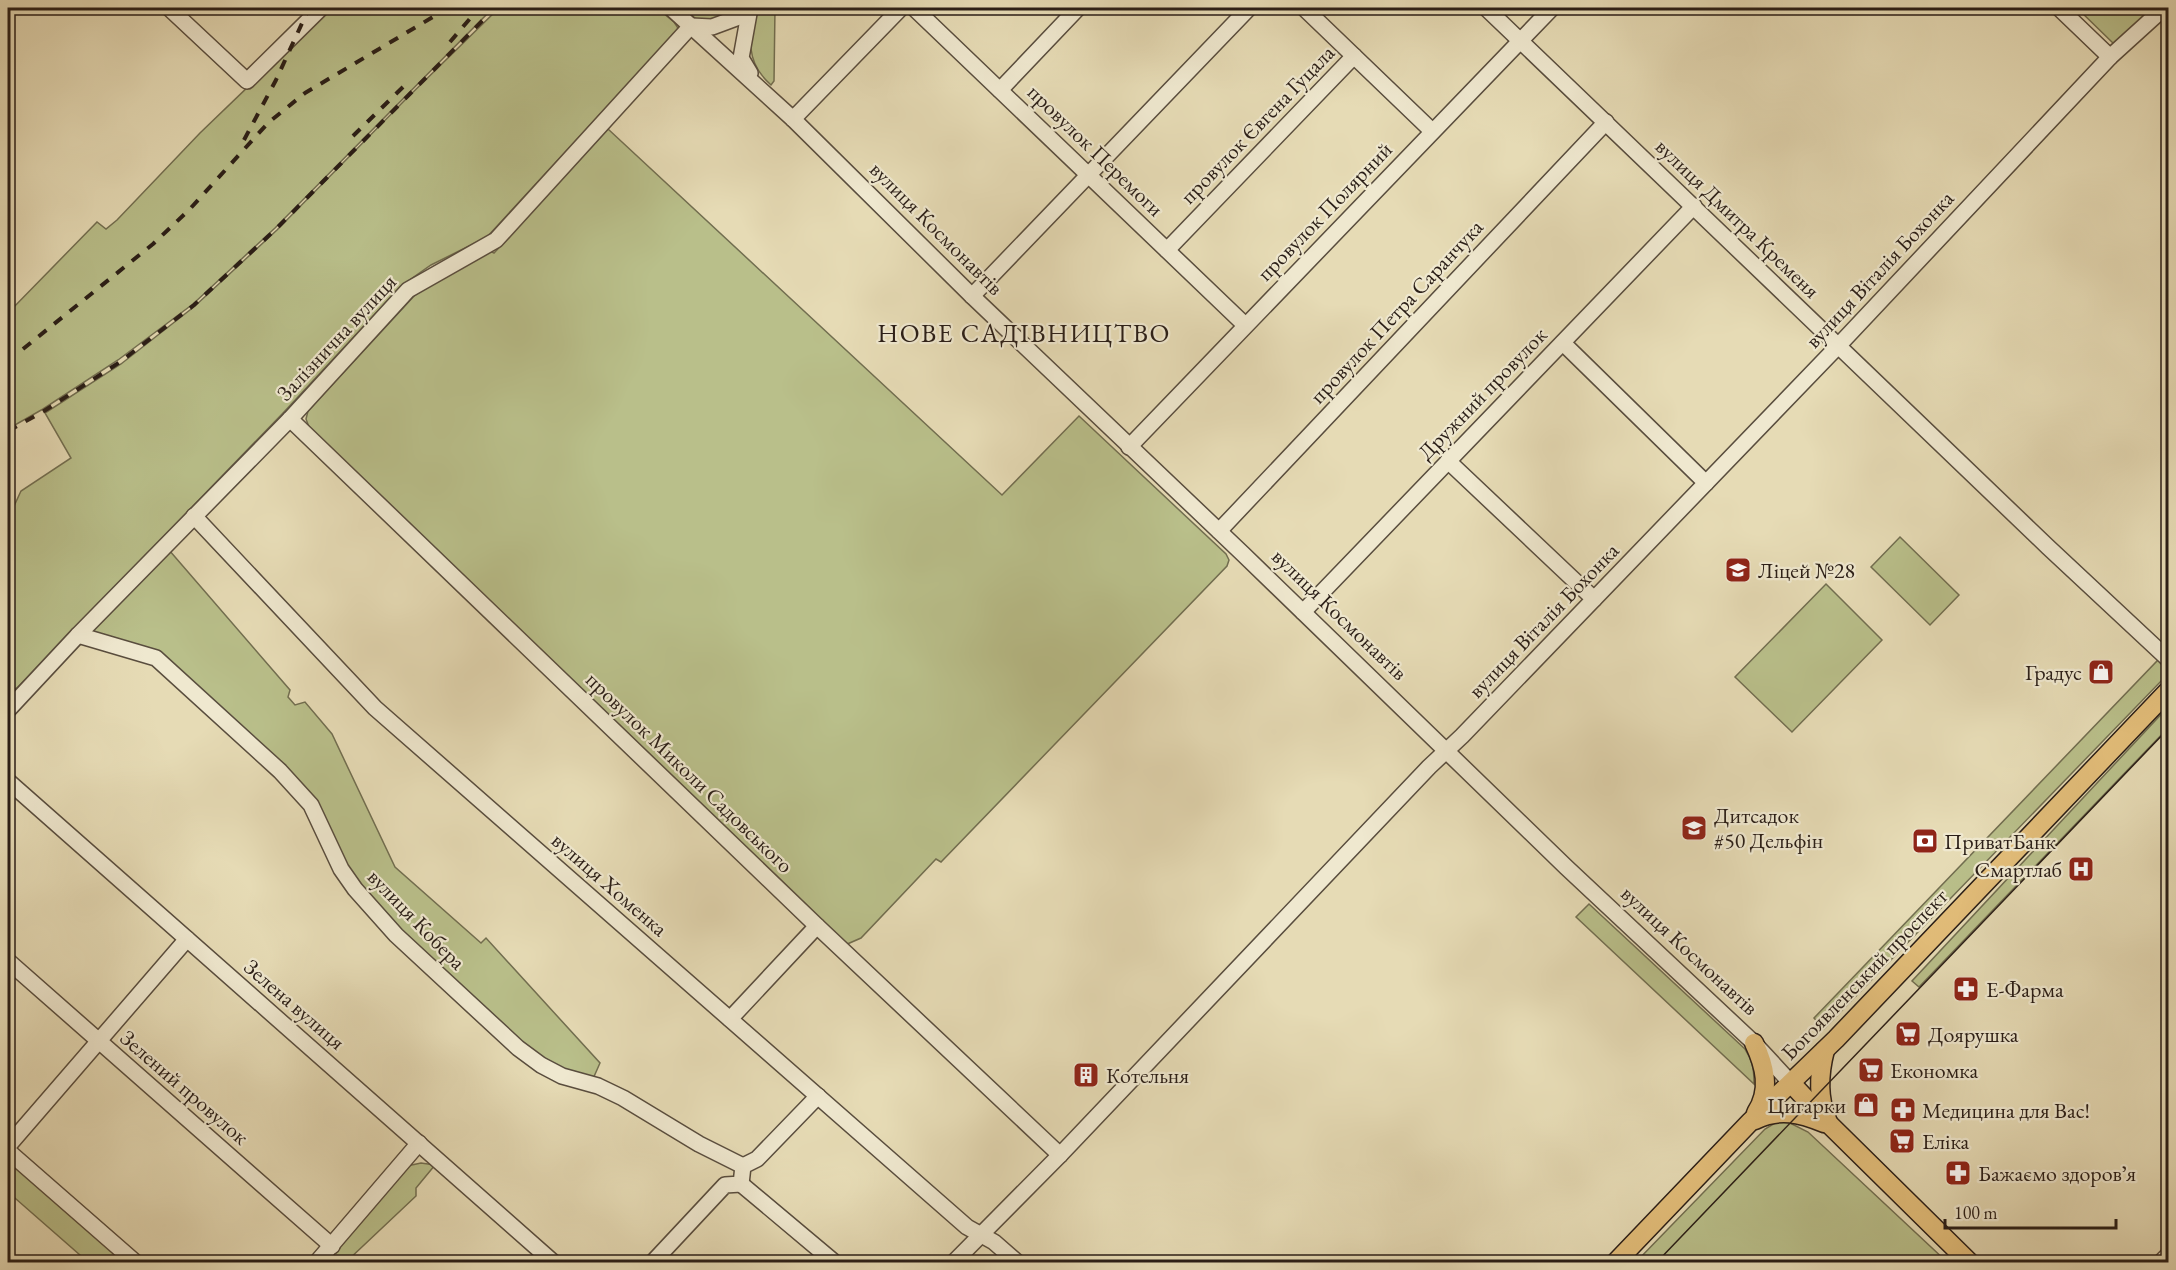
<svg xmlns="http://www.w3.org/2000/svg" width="2176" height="1270" font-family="'EB Garamond',serif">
  <rect width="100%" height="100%" fill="#e6dbb5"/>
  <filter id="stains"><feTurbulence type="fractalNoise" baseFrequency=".00333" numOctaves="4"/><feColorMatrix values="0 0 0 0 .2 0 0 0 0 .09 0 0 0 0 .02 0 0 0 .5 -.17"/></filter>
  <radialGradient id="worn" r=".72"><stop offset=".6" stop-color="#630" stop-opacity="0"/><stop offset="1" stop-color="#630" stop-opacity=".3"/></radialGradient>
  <g fill="#b9bf8a" stroke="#726e50" stroke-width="1.5">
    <polygon points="330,8 493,8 275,228 193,304 118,360 43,409 8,429 8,313 97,222 106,229 117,220 200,133"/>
    <polygon points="499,8 657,8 674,22 678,28 676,32 487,237 431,265 401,286 284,412 17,688 8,692 8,519 21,491 71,458 45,413 121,364 195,306 277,230 404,101"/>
    <polygon points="684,8 733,8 731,14 724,20 697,20"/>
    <path d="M758 8H775L774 81 771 85C745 62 748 37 758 8Z"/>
    <polygon points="2077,8 2151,8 2115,45"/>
    <polygon points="608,129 1002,495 1079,416 1226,554 1229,560 1227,566 941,862 936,859 861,938 845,945 309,427 306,419 308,411 415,295 488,250 494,253"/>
    <polygon points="1900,537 1959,595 1930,625 1871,567"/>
    <polygon points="169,550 290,690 288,697 295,705 305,702 332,734 395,867 481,943 486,938 600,1063 592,1081 562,1072 520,1045 358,888 314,803 157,655 95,634 94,628"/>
    <polygon points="1826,584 1882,640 1792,732 1735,677"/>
    <polygon points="2158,660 2167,671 2166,676 1824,1029 1814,1018"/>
    <polygon points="2168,707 2168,728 1919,987 1912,981"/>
    <path d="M1589 904 1745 1049C1753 1061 1754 1070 1754 1084L1576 917Z"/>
    <polygon points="1786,1121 1808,1132 1947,1262 1636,1262 1765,1129 1775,1123"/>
    <polygon points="8,1156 129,1262 88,1262 8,1192"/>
    <polygon points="421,1163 435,1165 416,1188 416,1196 346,1262 323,1262 407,1166"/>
  </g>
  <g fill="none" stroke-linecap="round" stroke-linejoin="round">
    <g stroke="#594d3e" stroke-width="18">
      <g id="minor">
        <polyline points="169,8 247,81 321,8"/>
        <polyline points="671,8 793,119 972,296 1243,554 1566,867 1754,1043 1791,1083"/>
        <polyline points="750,8 741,58 750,73"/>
        <polyline points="914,8 1245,325"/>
        <polyline points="1304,8 1432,131"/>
        <polyline points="1486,8 2048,547 2168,659"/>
        <polyline points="2059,8 2110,57"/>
        <polyline points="1000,90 1078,8"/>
        <polyline points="793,119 901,8"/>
        <polyline points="1167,250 1354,56"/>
        <polyline points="972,296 1249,8"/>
        <polyline points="1563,343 1706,483"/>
        <polyline points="290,419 817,926 1060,1155"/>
        <polyline points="1129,447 1552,8"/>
        <polyline points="1448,461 1594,599"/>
        <polyline points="194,516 375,708 967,1227 994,1242 1017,1262"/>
        <polyline points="1219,531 1606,122"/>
        <polyline points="1303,612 1694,206"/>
        <polyline points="78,635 156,658 280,771 311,805 341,869 355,889 396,935 518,1048 541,1065 562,1076 598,1086 623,1098 699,1144 743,1166"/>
        <polyline points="8,710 78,635 290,419 408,290 496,240 691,26 712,27 747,14"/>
        <polyline points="8,781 553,1262"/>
        <polyline points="8,961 332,1246"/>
        <polyline points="730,1019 817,926"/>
        <polyline points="8,1146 187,939"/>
        <polyline points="8,1151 135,1262"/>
        <polyline points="741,1184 834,1262"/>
        <polyline points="317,1262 419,1143"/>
        <polyline points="653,1262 725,1185 741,1184 743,1166 757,1159 818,1096"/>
        <polyline points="954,1262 1060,1155 1429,767 1462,736 1839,345 2110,57 2164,8"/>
        <polyline points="2161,1262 2168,1255"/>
      </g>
    </g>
    <g stroke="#2a1e17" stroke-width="21">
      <g id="major">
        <path d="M1754 1043C1765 1066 1771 1090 1756 1113"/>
        <path d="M1825 1050C1819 1073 1817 1096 1827 1119"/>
        <polyline points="1791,1083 1831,1126 1969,1262"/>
        <path d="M1755 1120C1779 1108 1800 1113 1824 1123"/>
        <polyline points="1616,1262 1750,1122 1836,1039 2168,691"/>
      </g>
    </g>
    <use href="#minor" stroke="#efe8cf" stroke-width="15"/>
    <use href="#major" stroke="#e3be7a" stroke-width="18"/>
    <polyline stroke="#2a1e17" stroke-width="1.5" points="1657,1262 2168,729"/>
    <g stroke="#2a1e17" stroke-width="4" stroke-dasharray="10 10" stroke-linecap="butt">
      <polyline points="450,42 479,8"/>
      <polyline points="353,136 403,87"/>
      <polyline points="244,140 276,80 309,8"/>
      <polyline points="23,349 153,244 189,210 268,123 305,93 448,8"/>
      <polyline points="8,431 44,411 120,362 194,305 276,229 495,8"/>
    </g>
  </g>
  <defs>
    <g id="school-square" transform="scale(1.35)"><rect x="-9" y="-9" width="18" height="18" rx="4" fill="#8f2418" stroke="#efe8cf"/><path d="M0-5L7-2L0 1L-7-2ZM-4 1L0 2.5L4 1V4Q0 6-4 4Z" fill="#fff"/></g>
    <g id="shop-square" transform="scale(1.35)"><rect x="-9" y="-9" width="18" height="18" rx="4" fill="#8f2418" stroke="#efe8cf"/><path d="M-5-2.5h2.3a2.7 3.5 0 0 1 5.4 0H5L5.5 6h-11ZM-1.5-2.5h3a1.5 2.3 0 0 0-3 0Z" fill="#fff"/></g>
    <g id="bank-square" transform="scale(1.35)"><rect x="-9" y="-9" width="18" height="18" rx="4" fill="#8f2418" stroke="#efe8cf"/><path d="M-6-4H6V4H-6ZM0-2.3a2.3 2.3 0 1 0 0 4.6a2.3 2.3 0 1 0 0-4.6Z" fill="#fff"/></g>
    <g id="hospital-square" transform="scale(1.35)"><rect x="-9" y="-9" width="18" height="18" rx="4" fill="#8f2418" stroke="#efe8cf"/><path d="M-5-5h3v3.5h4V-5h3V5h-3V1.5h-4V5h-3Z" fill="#fff"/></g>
    <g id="pharmacy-square" transform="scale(1.35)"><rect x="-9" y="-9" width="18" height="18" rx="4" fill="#8f2418" stroke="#efe8cf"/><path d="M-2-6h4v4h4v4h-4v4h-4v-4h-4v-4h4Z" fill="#fff"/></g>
    <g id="supermarket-square" transform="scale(1.35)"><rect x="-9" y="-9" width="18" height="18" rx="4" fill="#8f2418" stroke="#efe8cf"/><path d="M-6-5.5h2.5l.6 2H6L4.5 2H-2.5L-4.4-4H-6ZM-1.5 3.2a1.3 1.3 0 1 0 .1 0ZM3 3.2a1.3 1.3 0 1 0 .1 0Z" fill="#fff"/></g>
    <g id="building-square" transform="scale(1.35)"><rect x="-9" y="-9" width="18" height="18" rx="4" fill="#8f2418" stroke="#efe8cf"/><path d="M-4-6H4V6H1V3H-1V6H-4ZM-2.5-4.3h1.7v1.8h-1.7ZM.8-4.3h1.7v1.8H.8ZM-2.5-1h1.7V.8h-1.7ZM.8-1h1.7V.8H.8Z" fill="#fff"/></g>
  </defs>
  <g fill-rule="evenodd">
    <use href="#school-square" x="1738" y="570"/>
    <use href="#shop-square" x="2101" y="672"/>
    <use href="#school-square" x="1694" y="828"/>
    <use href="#bank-square" x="1925" y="841"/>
    <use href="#hospital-square" x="2081" y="869"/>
    <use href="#pharmacy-square" x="1966" y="989"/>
    <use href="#supermarket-square" x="1908" y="1034"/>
    <use href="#supermarket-square" x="1871" y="1070"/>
    <use href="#building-square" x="1086" y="1075"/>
    <use href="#shop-square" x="1866" y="1105"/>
    <use href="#pharmacy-square" x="1903" y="1110"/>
    <use href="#supermarket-square" x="1902" y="1141"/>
    <use href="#pharmacy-square" x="1958" y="1173"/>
  </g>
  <g text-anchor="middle" stroke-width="4.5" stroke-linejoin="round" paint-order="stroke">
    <g font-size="22" fill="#2a1e17" stroke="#efe8cf">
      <text transform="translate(1257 124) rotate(-46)" y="8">провулок Євгена Гуцала</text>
      <text transform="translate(1096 150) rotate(44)" y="8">провулок Перемоги</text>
      <text transform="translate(1324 211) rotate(-46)" y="8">провулок Полярний</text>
      <text transform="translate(1738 218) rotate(44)" y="8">вулиця Дмитра Кременя</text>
      <text transform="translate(937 228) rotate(45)" y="8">вулиця Космонавтів</text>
      <text transform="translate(1879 269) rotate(-47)" y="8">вулиця Віталія Бохонка</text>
      <text transform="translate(1396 311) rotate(-47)" y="8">провулок Петра Саранчука</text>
      <text transform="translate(336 337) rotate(-47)" y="8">Залізнична вулиця</text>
      <text transform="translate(1482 393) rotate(-46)" y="8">Дружний провулок</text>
      <text transform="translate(1340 614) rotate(44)" y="8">вулиця Космонавтів</text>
      <text transform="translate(1543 620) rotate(-46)" y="8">вулиця Віталія Бохонка</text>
      <text transform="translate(690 772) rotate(44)" y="8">провулок Миколи Садовського</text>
      <text transform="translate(610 884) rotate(41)" y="8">вулиця Хоменка</text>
      <text transform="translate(417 919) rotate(46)" y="8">вулиця Кобера</text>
      <text transform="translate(1690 950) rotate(43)" y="8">вулиця Космонавтів</text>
      <text transform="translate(1864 974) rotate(-46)" y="8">Богоявленський проспект</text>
      <text transform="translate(295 1004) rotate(41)" y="8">Зелена вулиця</text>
      <text transform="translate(185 1087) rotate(41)" y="8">Зелений провулок</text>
    </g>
    <g font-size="22" fill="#2a1e17" stroke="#efe8cf" text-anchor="start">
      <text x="1758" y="578">Ліцей №28</text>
      <text x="2082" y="680" text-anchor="end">Градус</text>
      <text x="1714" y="823">Дитсадок<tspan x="1714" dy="25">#50 Дельфін</tspan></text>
      <text x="1944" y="849">ПриватБанк</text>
      <text x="2062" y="877" text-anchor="end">Смартлаб</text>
      <text x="1986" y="997">Е-Фарма</text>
      <text x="1928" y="1042">Доярушка</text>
      <text x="1890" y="1078">Економка</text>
      <text x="1106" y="1083">Котельня</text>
      <text x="1846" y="1113" text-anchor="end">Цигарки</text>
      <text x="1922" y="1118">Медицина для Вас!</text>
      <text x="1922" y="1149">Еліка</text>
      <text x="1978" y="1181">Бажаємо здоровʼя</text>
    </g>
    <g font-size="26" letter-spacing="1.5" fill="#2a1e17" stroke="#efe8cf">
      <text x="1024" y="342">НОВЕ САДІВНИЦТВО</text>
    </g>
  </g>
  <rect width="2176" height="1270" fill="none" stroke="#e6dbb5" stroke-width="30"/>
  <rect x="9" y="9" width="2158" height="1252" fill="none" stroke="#2a1e17" stroke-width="3"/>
  <rect x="15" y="15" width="2146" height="1240" fill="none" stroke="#2a1e17" stroke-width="1.5"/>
  <path d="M1945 1219v9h171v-9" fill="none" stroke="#2a1e17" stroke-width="3"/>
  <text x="1954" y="1219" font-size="18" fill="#2a1e17" stroke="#efe8cf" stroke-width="4.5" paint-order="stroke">100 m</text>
  <rect width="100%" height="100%" filter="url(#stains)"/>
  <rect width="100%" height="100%" fill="url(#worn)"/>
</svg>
